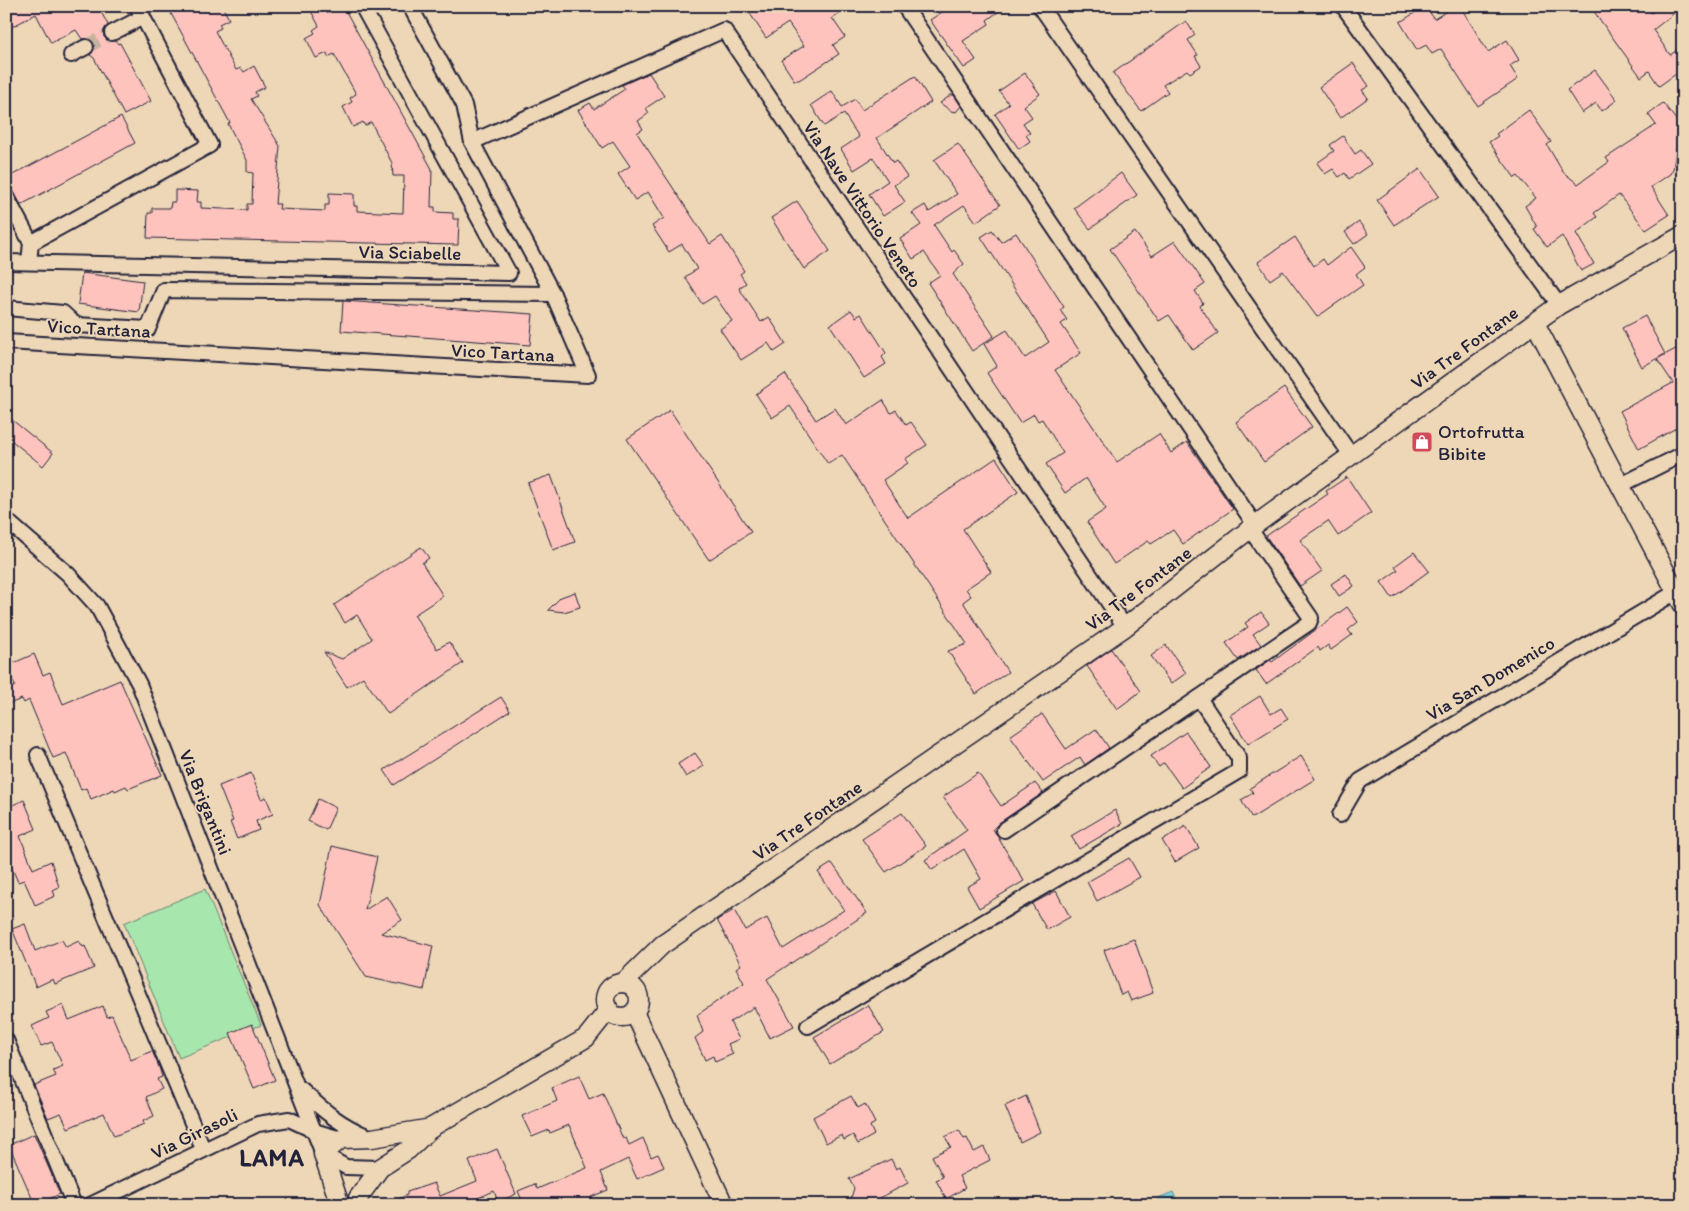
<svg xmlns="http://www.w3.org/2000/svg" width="1689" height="1211" font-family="Itim,sans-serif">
  <rect width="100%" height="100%" fill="#eed7b7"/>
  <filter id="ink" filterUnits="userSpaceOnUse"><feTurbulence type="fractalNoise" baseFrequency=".02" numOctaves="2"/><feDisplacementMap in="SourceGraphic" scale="10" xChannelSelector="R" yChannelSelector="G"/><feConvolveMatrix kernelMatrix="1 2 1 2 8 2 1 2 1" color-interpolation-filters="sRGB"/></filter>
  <g filter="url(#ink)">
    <polygon fill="#a7e6ad" stroke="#648474" points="205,889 261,1025 179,1058 124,923"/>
    <polygon fill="#7ed0d7" stroke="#598a99" points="1173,1192 1179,1205 1161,1205 1158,1198"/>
    <g fill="#ffc3bd" stroke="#22223b">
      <polygon points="6,6 98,6 108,25 103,32 104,37 108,41 116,41 118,44 120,43 151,101 124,115 94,58 90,55 95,48 91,40 82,39 76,30 51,43 36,14 6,30"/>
      <polygon points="167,6 222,6 229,19 219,24 221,28 215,31 223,46 236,70 241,68 244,72 254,66 265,87 255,92 257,96 251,99 280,146 275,204 280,204 279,209 325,211 325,205 329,205 329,193 354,194 354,206 357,206 357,211 403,213 404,176 393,176 392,163 371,122 365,126 363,122 353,127 343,107 352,102 350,98 356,94 334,54 328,57 327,53 316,58 306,38 315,33 313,30 319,26 311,11 319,6 343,6 432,169 431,207 435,207 435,212 453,213 453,219 459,219 458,245 147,238 148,213 152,213 152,208 170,208 171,202 175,202 175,190 198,191 197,202 201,202 201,208 247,210 247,204 252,204 253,173 247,172 247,160 228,124 230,123"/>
      <polygon points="745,6 850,6 832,18 845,37 833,45 839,54 799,80 794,80 781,60 804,46 788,23 766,38"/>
      <polygon points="951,6 1006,6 987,20 989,24 963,41 976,60 964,68 930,20"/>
      <polygon points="1426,6 1434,19 1455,6 1460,6 1488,52 1507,40 1519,60 1510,66 1518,79 1478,106 1441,49 1432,54 1426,45 1417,50 1400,22"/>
      <polygon points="1590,6 1647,6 1651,13 1660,6 1683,6 1653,30 1670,55 1683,46 1683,69 1659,86 1649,71 1641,77"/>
      <polygon points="1186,21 1195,35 1188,40 1198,55 1195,56 1201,66 1190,73 1187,70 1163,85 1168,92 1141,111 1113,73"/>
      <polygon points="1353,63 1369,86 1362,90 1368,98 1340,118 1319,87"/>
      <polygon points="1595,70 1617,100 1602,111 1596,103 1582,113 1567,90"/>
      <polygon points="649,73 664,96 646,108 649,113 638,121 643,129 637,133 710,244 722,236 744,271 740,274 746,283 739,288 761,322 769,317 786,344 774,352 768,343 741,360 720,329 732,321 715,296 702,304 685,277 697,269 682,244 669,252 652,226 664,218 648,192 635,200 618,174 630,166 613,141 602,148 578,110 590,103 594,109 625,89 622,85"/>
      <polygon points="1025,73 1040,94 1024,106 1032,117 1023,123 1030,133 1026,135 1030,141 1019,149 995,114 1009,104 999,91"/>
      <polygon points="915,76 931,102 877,138 893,163 896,161 907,177 894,185 905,202 883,216 869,194 888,181 873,158 854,170 841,149 859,137 844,114 824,126 811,105 832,91 842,107 855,99 862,110"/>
      <polygon points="951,95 954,95 961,106 956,112 951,111 940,103"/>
      <polygon points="1663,103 1680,125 1673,169 1670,174 1651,187 1669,215 1646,230 1619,195 1594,213 1597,217 1576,233 1594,264 1581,271 1562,236 1547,247 1534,229 1537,227 1525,206 1536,198 1518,176 1515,178 1489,142 1498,136 1496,134 1529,110 1551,142 1547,145 1563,172 1578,184 1609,162 1606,158 1656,125 1648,114"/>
      <polygon points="121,117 135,143 21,205 7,178"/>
      <polygon points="1343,136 1355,154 1361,150 1371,164 1349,179 1345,173 1339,177 1333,169 1325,174 1317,163 1334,151 1330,145"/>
      <polygon points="958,144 1000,205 976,222 964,205 934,225 952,252 954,250 964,264 953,274 994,336 972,351 928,283 940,275 924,252 913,259 900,239 921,225 912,213 925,205 929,212 957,194 934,160"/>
      <polygon points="1420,169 1439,196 1394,225 1377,200"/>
      <polygon points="1121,173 1137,195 1090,229 1074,208"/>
      <polygon points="797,201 830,251 804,269 771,218"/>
      <polygon points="1359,222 1368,234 1354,244 1345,232"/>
      <polygon points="992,230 1001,242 1016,233 1064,307 1060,310 1067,320 1061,324 1081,353 1055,370 1117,462 1159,434 1171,453 1187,442 1233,509 1183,544 1173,530 1151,544 1148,541 1114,564 1087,522 1106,509 1086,478 1065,493 1046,464 1063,453 1042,419 1038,421 1034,414 1020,423 987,373 997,366 984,344 1007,330 1025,358 1049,342 981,237"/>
      <polygon points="1135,232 1152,256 1175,241 1205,284 1195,291 1203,303 1200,306 1218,333 1193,350 1169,315 1159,321 1110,249"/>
      <polygon points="1295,237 1314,266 1323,259 1327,265 1351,247 1365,267 1356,274 1363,285 1317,317 1283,271 1270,280 1258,262"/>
      <polygon points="82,273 143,281 139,312 78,304"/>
      <polygon points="343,301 533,314 530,345 341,331"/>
      <polygon points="851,310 856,317 861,314 886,353 882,357 886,364 864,378 830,325"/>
      <polygon points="1645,316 1665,354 1642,367 1622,328"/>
      <polygon points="1683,345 1683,424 1639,449 1620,411 1673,383 1657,359"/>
      <polygon points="785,374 816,420 835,408 846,425 883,400 891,413 896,410 906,425 911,422 927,445 905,459 908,463 883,480 908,518 996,458 1018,492 963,529 991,572 966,589 971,596 963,602 1008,672 976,694 948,651 967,644 842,455 828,464 790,406 772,418 756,394"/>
      <polygon points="1284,388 1312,427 1264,462 1236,422"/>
      <polygon points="670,410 751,532 709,560 627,439"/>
      <polygon points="6,415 53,453 43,466 6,436"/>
      <polygon points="551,475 575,542 553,550 528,483"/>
      <polygon points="1347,477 1371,513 1338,536 1328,521 1300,540 1322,571 1300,586 1266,536 1328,494 1326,491"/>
      <polygon points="421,547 429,558 422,563 443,596 414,615 437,649 449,642 463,663 388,714 363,677 347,687 324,652 342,659 372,639 357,615 345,623 334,605"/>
      <polygon points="1414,552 1429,571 1392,598 1381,582 1398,570 1395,566"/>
      <polygon points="1346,574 1354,586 1339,596 1331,584"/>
      <polygon points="575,592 580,607 564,612 548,610 561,597"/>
      <polygon points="1347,607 1358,622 1348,630 1352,635 1331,650 1328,645 1320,651 1318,647 1266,684 1256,670 1270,660 1272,662"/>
      <polygon points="1261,612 1269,623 1253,634 1261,645 1238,660 1226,643 1248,627 1245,623"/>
      <polygon points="1166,645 1186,673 1171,684 1151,656"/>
      <polygon points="1111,649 1141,691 1117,709 1087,666"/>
      <polygon points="34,654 43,675 50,672 63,704 120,680 162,775 128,789 126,786 115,791 114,789 91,799 86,788 81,790 66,753 53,758 29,700 24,703 22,699 6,705 6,690 15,686 7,666"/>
      <polygon points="1260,696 1271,714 1281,708 1288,719 1248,744 1230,715"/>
      <polygon points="501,697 510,711 394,785 384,770"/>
      <polygon points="1042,714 1066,749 1096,729 1109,748 1085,765 1080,757 1043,782 1010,736"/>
      <polygon points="1186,732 1211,767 1182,788 1164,763 1159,767 1151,756"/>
      <polygon points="695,753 704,766 686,777 678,764"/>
      <polygon points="1301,756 1315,779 1252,818 1241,800 1253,793 1250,788"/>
      <polygon points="251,773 261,799 266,797 273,814 256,821 259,830 237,839 230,822 233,821 219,786"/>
      <polygon points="978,773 1001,806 1035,783 1043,793 999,823 993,829 1024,881 979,908 967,887 981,879 964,849 932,870 925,860 967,830 943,797"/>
      <polygon points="318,799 336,808 326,830 308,821"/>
      <polygon points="24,800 36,829 20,836 33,869 51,861 59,887 53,890 55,896 35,905 24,880 18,882 11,866 6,868 6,804 8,807"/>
      <polygon points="1115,810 1122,824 1079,849 1071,836"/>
      <polygon points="902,813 926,846 886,872 862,839"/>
      <polygon points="1186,826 1199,848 1175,862 1162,840"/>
      <polygon points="332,846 377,857 365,910 387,896 402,920 381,933 433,946 424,990 366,977 320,905"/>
      <polygon points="1129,858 1140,877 1097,901 1087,882"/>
      <polygon points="832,863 867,913 767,979 794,1026 770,1038 754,1007 730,1022 739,1039 728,1044 733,1054 715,1062 713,1056 705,1060 695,1038 703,1032 697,1015 744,983 736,968 741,965 717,920 734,910 745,930 767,918 783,949 844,910 818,872"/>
      <polygon points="1056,891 1070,917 1047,930 1032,904"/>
      <polygon points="25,924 35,951 62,940 66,947 79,941 83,947 85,946 94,968 55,984 53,979 36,987 12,929"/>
      <polygon points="1134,939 1153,993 1131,1001 1127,992 1121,995 1104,950"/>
      <polygon points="63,1005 69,1020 103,1006 107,1017 112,1015 131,1060 152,1051 159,1067 162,1077 157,1079 162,1089 146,1097 154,1116 143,1121 144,1124 114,1136 104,1113 68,1128 61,1113 48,1118 34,1085 56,1076 53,1070 63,1066 52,1042 41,1046 32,1026 49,1018 46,1012"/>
      <polygon points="868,1005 884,1032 830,1064 814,1037"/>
      <polygon points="252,1024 275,1080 254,1089 230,1033"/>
      <polygon points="579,1076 589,1099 603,1093 623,1139 626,1138 629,1145 643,1138 651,1157 658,1154 664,1167 637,1179 628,1159 601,1172 608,1190 591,1197 592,1200 580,1205 524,1205 518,1191 535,1184 537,1189 587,1168 569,1125 550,1133 549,1130 532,1137 522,1116 557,1101 552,1088"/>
      <polygon points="851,1096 858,1108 865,1104 875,1123 870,1126 874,1135 858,1144 853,1135 844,1140 842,1135 826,1143 813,1117"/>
      <polygon points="1026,1096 1040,1132 1020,1142 1005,1106"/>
      <polygon points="959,1130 964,1139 967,1138 974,1152 984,1147 990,1160 959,1176 965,1188 946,1199 936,1180 943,1177 932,1156 951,1147 945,1137"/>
      <polygon points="34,1134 60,1194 35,1205 9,1145"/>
      <polygon points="497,1149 516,1194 498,1202 494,1191 462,1205 385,1205 407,1195 407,1192 434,1183 440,1196 477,1181 469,1161"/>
      <polygon points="891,1159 896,1169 900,1167 908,1183 880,1198 883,1205 849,1205 854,1188 849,1179"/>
    </g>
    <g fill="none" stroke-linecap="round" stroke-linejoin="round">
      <polyline stroke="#c5b39e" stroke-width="14" stroke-dasharray="14 7" stroke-linecap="butt" points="86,47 112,33"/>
      <g stroke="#22223b" stroke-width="18">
        <g id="minor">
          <polyline points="904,6 1255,525"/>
          <polyline points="1040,6 1351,455"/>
          <polyline points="1343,6 1559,305"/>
          <polyline points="112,33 143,17"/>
          <polyline points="71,55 86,47"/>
          <polyline points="472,142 724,30 1125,627"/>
          <polyline points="6,196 31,243"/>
          <polyline points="6,262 509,273 362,6"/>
          <polyline points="29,262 31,243 210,145 137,6"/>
          <polyline points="6,308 63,313 76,325 148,329 164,290 553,294"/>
          <polyline points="6,342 588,375 553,294 472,142 464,105 410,6"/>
          <polyline points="1619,486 1683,454"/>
          <polyline points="6,520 68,574 97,606 139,684 323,1154 346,1167 380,1168"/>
          <polyline points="38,755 203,1149"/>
          <polyline points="1340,815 1360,781 1676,592"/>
          <polyline points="1004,830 1309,623 1311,618 1250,529"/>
          <polyline points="808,1026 1239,771 1239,758 1199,698"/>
          <polyline points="6,1040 74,1205"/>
          <path d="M301 1090C324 1111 340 1125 369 1137"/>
          <polyline points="90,1205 258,1124 289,1119 317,1132 341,1139"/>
        </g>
      </g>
      <g stroke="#22223b" stroke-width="21">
        <g id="tertiary">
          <polyline points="1535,323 1683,605"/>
          <polyline points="623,983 662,945 1125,627 1255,525 1559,305 1683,235"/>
          <circle cx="622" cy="1000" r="17"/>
          <polyline points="634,1012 724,1205"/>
          <polyline points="340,1205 323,1154 341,1139 372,1138 432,1128"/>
          <polyline points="358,1205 358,1198 380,1168 408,1150 432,1127 586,1038 609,1009"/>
        </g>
      </g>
      <use href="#minor" stroke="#eed7b7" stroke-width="14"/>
      <use href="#tertiary" stroke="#eed7b7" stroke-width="18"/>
    </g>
  </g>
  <defs>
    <g id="shop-square" transform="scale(1.125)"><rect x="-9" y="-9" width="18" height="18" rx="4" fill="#d1495b" stroke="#eed7b7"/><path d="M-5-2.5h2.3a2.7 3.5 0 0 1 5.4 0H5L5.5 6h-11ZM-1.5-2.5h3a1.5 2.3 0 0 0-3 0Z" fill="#fff"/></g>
  </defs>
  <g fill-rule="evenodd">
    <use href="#shop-square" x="1422" y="442"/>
  </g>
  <g text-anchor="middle" stroke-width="4" stroke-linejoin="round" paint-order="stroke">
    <g font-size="19" fill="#22223b" stroke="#eed7b7">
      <text transform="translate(863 204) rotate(56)" y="7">Via Nave Vittorio Veneto</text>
      <text transform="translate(410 252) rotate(1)" y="7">Via Sciabelle</text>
      <text transform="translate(99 328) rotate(3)" y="7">Vico Tartana</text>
      <text transform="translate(1464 347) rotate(-36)" y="7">Via Tre Fontane</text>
      <text transform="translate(503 352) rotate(3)" y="7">Vico Tartana</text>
      <text transform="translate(1138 588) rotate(-37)" y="7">Via Tre Fontane</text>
      <text transform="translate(1490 678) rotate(-31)" y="7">Via San Domenico</text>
      <text transform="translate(206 802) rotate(68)" y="7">Via Brigantini</text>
      <text transform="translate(807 820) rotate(-34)" y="7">Via Tre Fontane</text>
      <text transform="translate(194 1133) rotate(-26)" y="7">Via Girasoli</text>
    </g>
    <g font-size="19" fill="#22223b" stroke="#eed7b7" text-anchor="start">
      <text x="1438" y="438">Ortofrutta<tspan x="1438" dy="22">Bibite</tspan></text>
    </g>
    <g font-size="24" font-weight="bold" letter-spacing="1" fill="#22223b" stroke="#eed7b7">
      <text x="272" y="1166">LAMA</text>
    </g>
  </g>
  <rect width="1689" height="1211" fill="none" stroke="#eed7b7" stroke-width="25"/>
  <rect x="12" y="12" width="1664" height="1186" fill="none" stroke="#22223b" stroke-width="2" filter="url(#ink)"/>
</svg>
